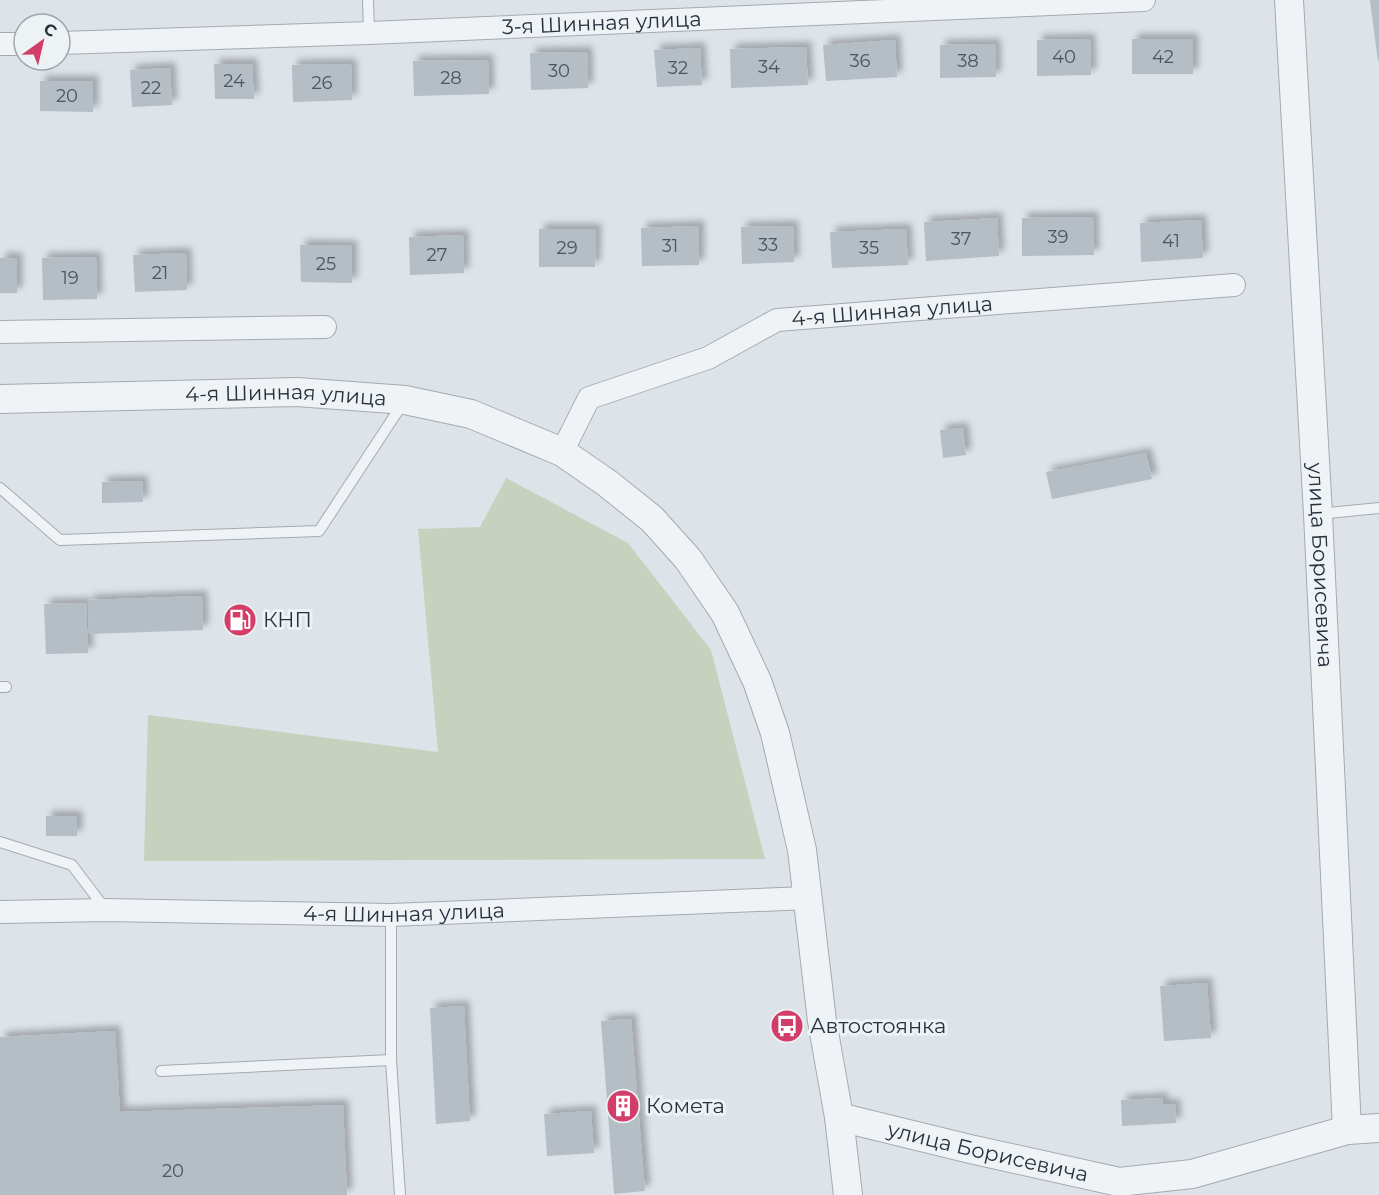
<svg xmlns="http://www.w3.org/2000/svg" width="1379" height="1195" font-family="Montserrat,sans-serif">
  <defs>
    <filter id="shadow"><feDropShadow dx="5.5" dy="-5.5" stdDeviation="3" flood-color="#0004"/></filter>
  </defs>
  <rect width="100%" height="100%" fill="#dde3e8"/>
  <polygon fill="#c6d2be" points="506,478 628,543 711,650 765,859 144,861 148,715 438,752 418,529 480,527"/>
  <g fill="#b5bdc5" filter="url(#shadow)">
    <polygon points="1370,0 1379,0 1379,61 1378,61"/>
    <polygon points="1090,39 1091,75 1037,76 1037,40"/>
    <rect x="1132" y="39" width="61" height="35"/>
    <polygon points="895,40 897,77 826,81 823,45"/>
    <polygon points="995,44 996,77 940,78 940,45"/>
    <polygon points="806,47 808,85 731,88 730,49"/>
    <polygon points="700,48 702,85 657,87 654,50"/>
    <polygon points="587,52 588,88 531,90 530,53"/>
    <polygon points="488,60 489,94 414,96 413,61"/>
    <polygon points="214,64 252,64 254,99 215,99"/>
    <polygon points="351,64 352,100 293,102 292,65"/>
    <polygon points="170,68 172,105 132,107 130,70"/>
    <polygon points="40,81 93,81 93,112 40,111"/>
    <polygon points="1093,217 1094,255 1022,256 1022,218"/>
    <polygon points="997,218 999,256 926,261 924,222"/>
    <polygon points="1201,220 1203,258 1141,262 1140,223"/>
    <polygon points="699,226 699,265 642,266 641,228"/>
    <polygon points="793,226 794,262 742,264 741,227"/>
    <polygon points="539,229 596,229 595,267 539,267"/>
    <polygon points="906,229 908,265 832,268 830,232"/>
    <polygon points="463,235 464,273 410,275 409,237"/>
    <polygon points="300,245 352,246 352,283 301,282"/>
    <polygon points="186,253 187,290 135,292 133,255"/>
    <polygon points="96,257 97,299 43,300 42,258"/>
    <rect x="0" y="258" width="17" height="35"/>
    <polygon points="963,428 966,455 943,458 940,430"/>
    <polygon points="1146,453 1152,479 1052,499 1046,472"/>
    <polygon points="142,481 143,502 102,503 102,482"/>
    <polygon points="202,596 203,630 89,634 88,600"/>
    <polygon points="86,603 88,653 46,654 44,604"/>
    <rect x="46" y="816" width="31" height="20"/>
    <polygon points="1207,983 1211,1038 1164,1041 1160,986"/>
    <polygon points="464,1006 470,1121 436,1124 430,1008"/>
    <polygon points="631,1019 645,1191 614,1194 601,1021"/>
    <polygon points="115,1031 120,1112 343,1105 347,1195 0,1195 0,1037"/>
    <polygon points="1163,1098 1163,1105 1175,1104 1176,1123 1122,1126 1121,1100"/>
    <polygon points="591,1111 594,1153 547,1156 544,1114"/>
  </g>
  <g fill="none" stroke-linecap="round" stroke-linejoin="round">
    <g stroke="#a2abb2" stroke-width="12">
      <g id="service">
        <polyline points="368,0 369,33"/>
        <polyline points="0,488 60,540 319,531 403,403"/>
        <polyline points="1318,514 1379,508"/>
        <polyline points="0,687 6,687"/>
        <polyline points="0,842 72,865 106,910"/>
        <polyline points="391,915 391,1060 400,1195"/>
        <polyline points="161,1071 391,1060"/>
      </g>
    </g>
    <g stroke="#a2abb2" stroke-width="24">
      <g id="minor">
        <path id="s1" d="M60 43 369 33 1144 0"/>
        <polyline points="0,44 24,44"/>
        <polyline points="0,332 325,327"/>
        <path id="s2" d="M562 452 589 398 708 358 777 320 1234 285"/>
        <path id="s3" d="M0 912 106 910 391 915 808 898"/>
      </g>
    </g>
    <g stroke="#a2abb2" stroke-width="30">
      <g id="tertiary">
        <path id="s4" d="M1289 0 1318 514 1347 1130"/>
        <path id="s5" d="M0 399 297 392 405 400 471 414 562 452 607 483 652 519 688 559 725 613 757 681 775 733 802 850 822 1021 839 1117 848 1195"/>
        <path id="s6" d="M839 1117 970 1149 1119 1182 1192 1174 1347 1130 1379 1128"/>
      </g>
    </g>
    <use href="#service" stroke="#f0f3f6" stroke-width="10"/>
    <use href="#minor" stroke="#f0f3f6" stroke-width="22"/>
    <use href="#tertiary" stroke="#f0f3f6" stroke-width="28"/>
  </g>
  <defs>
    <g id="fuel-disc" transform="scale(1.725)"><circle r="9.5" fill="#d23d69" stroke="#edf2f5"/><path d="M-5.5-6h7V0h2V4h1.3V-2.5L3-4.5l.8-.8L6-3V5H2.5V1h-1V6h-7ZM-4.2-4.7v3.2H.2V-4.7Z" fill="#fff"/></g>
    <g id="bus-disc" transform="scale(1.725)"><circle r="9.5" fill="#d23d69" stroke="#edf2f5"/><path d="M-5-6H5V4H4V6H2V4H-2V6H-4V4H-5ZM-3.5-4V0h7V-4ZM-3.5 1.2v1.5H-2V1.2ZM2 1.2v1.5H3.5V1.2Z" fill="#fff"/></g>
    <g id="building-disc" transform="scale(1.725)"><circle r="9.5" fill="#d23d69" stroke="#edf2f5"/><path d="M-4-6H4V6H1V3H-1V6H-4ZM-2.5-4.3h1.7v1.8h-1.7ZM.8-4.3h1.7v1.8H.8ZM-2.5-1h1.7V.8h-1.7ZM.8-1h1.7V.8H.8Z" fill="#fff"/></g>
  </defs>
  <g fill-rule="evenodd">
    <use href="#fuel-disc" x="240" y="620"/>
    <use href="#bus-disc" x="787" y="1026"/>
    <use href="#building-disc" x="623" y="1106"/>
  </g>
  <g text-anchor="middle" stroke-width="6" stroke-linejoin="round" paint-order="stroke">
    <g font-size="18" fill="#4a5660">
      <text x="1064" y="63">40</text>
      <text x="1163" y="63">42</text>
      <text x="860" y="67">36</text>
      <text x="968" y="67">38</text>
      <text x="769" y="73">34</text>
      <text x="678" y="74">32</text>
      <text x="559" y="77">30</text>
      <text x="451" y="84">28</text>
      <text x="234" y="87">24</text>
      <text x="322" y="89">26</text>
      <text x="151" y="94">22</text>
      <text x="67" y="102">20</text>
      <text x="1058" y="243">39</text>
      <text x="961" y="245">37</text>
      <text x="1171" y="247">41</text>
      <text x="768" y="251">33</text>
      <text x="670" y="252">31</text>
      <text x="567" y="254">29</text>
      <text x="869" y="254">35</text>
      <text x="437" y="261">27</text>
      <text x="326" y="270">25</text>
      <text x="160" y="279">21</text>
      <text x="70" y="284">19</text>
      <text x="173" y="1177">20</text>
    </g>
    <g font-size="21" fill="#26333f" stroke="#edf2f5">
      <text dy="7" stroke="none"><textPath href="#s1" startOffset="542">3-я Шинная улица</textPath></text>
      <text dy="7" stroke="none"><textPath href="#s2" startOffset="380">4-я Шинная улица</textPath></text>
      <text dy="7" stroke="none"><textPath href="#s5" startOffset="286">4-я Шинная улица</textPath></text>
      <text dy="7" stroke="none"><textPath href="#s4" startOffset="566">улица Борисевича</textPath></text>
      <text dy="7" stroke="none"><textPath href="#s3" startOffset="404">4-я Шинная улица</textPath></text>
      <text dy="7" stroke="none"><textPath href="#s6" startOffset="153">улица Борисевича</textPath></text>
    </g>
    <g font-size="21" fill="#26333f" stroke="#edf2f5" text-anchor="start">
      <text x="263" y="627">КНП</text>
      <text x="810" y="1033">Автостоянка</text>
      <text x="646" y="1113">Комета</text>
    </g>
  </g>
  <g transform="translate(42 42) rotate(34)"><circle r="28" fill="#edf2f5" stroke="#9da6ac" stroke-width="1.5"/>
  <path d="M0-4.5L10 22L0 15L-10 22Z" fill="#d23d69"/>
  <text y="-9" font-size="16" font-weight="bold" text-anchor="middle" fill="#26333f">С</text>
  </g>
</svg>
